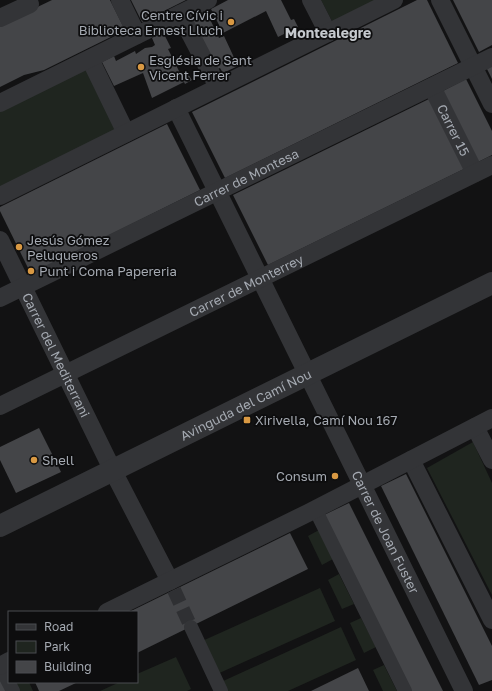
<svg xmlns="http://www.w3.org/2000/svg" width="492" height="691" font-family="'Golos Text',sans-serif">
  <rect width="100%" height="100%" fill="#121213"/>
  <g fill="#1f251f">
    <polygon points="321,0 380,0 333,23"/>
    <polygon points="89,66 120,129 0,187 0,109"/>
    <polygon points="473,442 492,483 492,595 427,468"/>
    <polygon points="319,530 333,559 322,565 308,536"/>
    <polygon points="339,574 354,604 342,609 328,580"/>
    <polygon points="320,588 335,621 215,675 200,642"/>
    <polygon points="361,618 376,647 364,653 350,623"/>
    <polygon points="341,627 356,660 288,691 226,691 221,682"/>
    <polygon points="176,657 191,689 187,691 100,691 120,682 137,682 137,674"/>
    <polygon points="384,665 397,691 383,691 373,670"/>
    <polygon points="15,682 29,682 33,691 19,691"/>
  </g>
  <g fill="#444548">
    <polygon points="52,0 110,0 125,30 44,70 24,75 0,87 0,25"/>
    <polygon points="131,0 186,0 142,22"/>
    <polygon points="228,0 281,0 291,20 294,19 298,27 278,37 266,11 223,33 211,9"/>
    <polygon points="417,0 427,0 458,63 225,178 192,112"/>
    <polygon points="453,0 492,0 492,45 479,52"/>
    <polygon points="206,11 219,38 224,36 238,66 223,73 220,68 215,70 190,19"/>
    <polygon points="163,32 171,48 168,49 182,77 188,74 192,80 185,84 184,82 152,98 143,73 114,86 102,62 114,56 116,61 135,51 136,54 145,48 152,47 155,45 152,38"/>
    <polygon points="492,66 492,79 487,69"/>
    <polygon points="466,79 492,131 492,155 476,163 441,92"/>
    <polygon points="431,98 466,168 268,265 233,195"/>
    <polygon points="167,124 200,190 31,274 0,211 0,207"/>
    <polygon points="39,428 61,472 16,493 0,460 0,447"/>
    <polygon points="406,474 492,646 492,680 479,685 381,486"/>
    <polygon points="349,503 443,691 411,691 324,515"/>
    <polygon points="290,533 308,569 137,653 137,612 129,612"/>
    <polygon points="358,668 369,691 311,691"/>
    <polygon points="0,679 6,691 0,691"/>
    <polygon points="35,682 78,682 59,691 39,691"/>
  </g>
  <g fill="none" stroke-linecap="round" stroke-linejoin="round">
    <polyline stroke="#2f3033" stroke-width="14" stroke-dasharray="14 7" stroke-linecap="butt" points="174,590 191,627"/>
    <g stroke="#333437" stroke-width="14">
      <polyline points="315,509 405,691"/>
      <polyline points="191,627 221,691"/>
      <polyline points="0,666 13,691"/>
    </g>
    <g stroke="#333437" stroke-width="18">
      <polyline points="120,0 137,35"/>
      <polyline points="311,0 328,33"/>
      <polyline points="440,0 492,104"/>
      <polyline points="180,14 218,87"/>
      <polyline points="0,18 30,4 28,0"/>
      <polyline points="90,59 126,133"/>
      <path id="s1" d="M432 87 475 173"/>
      <polyline points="0,103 208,0"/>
      <path id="s2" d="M176 108 464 691"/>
      <polyline points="0,196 394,0"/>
      <path id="s3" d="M0 240 113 471 170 581"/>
      <path id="s4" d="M0 298 492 57"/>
      <path id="s5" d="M0 406 492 165"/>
      <polyline points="475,427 492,460"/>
      <polyline points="411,460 492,620"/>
      <polyline points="107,612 308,513 492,418"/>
      <polyline points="0,666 9,661"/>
    </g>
    <path stroke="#333437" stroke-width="22" id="s6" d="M0 526 492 283"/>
  </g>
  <g fill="#d99943" stroke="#0d0d0e" stroke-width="1.5">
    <circle cx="231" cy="22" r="4"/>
    <circle cx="141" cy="67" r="4"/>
    <circle cx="19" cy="247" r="4"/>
    <circle cx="31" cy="271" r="4"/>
    <rect x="243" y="416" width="8" height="8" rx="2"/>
    <circle cx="34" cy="460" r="4"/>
    <circle cx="335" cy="476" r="4"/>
  </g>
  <g text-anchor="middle" stroke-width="3.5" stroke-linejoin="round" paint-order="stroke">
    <g font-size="13" fill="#a5aab2" stroke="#0d0d0e" text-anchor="start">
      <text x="223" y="20" text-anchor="end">Centre Cívic i<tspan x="223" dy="15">Biblioteca Ernest Lluch</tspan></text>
      <text x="149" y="65">Església de Sant<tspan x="149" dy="15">Vicent Ferrer</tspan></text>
      <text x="27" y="245">Jesús Gómez<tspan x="27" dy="15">Peluqueros</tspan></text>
      <text x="39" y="276">Punt i Coma Papereria</text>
      <text x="255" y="425">Xirivella, Camí Nou 167</text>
      <text x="42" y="465">Shell</text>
      <text x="327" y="481" text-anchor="end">Consum</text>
    </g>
    <g font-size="13" fill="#a5aab2" stroke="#0d0d0e">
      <text dy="5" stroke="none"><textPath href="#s1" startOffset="48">Carrer 15</textPath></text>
      <text dy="5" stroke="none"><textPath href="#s4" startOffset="274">Carrer de Montesa</textPath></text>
      <text dy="5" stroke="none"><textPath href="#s5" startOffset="274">Carrer de Monterrey</textPath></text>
      <text dy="5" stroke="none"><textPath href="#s3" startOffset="128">Carrer del Mediterrani</textPath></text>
      <text dy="5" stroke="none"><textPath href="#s6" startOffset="274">Avinguda del Camí Nou</textPath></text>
      <text dy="5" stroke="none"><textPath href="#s2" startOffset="473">Carrer de Joan Fuster</textPath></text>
    </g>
    <g font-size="14" font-weight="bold" fill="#c5c9ce" stroke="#0d0d0e">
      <text x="328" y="38">Montealegre</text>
    </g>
  </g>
  <rect x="8" y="611" width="130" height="72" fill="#0d0d0e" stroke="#4a4c50"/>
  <rect x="16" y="624" width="20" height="6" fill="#333437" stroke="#4a4c50"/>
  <text x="44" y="631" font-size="12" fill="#a5aab2">Road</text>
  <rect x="16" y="641" width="20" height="12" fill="#1f251f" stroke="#4a4c50"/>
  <text x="44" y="651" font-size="12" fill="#a5aab2">Park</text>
  <rect x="16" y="661" width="20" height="12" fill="#444548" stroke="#4a4c50"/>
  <text x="44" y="671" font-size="12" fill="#a5aab2">Building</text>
</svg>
